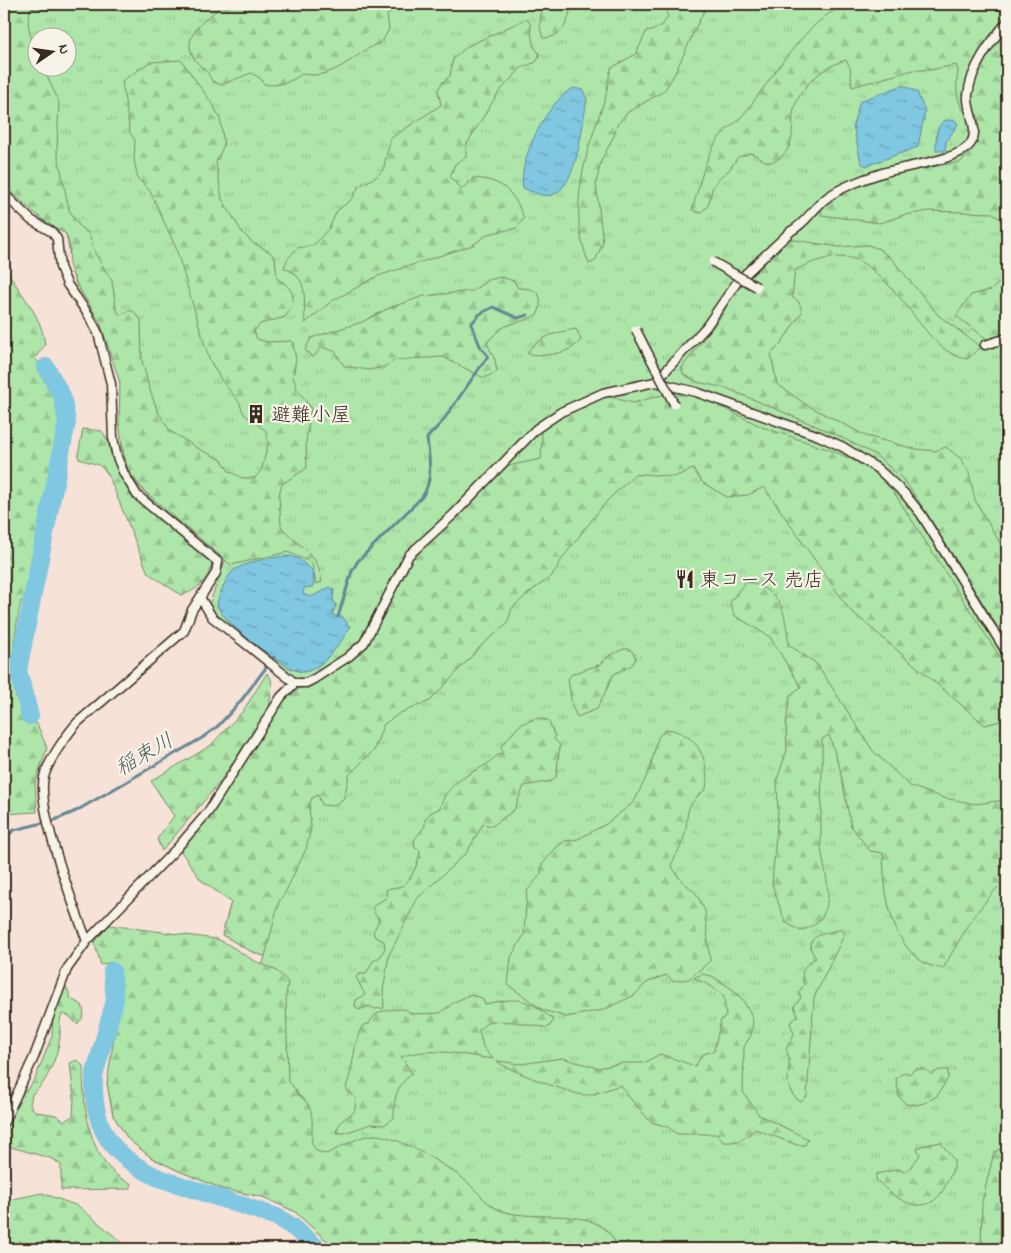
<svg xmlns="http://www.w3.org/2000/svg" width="1011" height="1253" font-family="'Indie Flower','Klee One',sans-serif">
  <defs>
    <pattern id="grass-tufts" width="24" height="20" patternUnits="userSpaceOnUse" patternTransform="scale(1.25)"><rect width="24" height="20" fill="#aee6aa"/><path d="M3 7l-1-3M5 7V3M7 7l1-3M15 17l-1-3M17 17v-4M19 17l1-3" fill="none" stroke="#97c592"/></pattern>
    <pattern id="forest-firs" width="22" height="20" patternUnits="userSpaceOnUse" patternTransform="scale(1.25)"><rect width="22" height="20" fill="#aee6aa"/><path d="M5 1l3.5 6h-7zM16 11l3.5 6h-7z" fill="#97c592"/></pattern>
    <pattern id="water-ripples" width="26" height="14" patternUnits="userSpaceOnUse" patternTransform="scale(1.25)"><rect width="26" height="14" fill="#80c7e1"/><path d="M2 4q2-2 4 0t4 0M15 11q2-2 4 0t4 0" fill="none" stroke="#6aa2b6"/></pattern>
  </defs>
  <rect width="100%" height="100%" fill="#f7e2d8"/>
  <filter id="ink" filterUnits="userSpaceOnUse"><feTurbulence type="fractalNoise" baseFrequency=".02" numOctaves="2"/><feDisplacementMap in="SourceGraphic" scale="10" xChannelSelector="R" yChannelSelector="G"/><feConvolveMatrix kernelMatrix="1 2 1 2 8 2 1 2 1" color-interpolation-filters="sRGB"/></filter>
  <g filter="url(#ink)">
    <path fill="url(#grass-tufts)" stroke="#748864" fill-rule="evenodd" d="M4 4H990L1007 208V1249H336L294 1211 263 1197 223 1189 179 1171 152 1158 128 1139 113 1115 107 1083 113 1058 256 991 265 956C249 953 237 942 222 935L231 902 201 880 284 699 298 688 292 675 208 608 225 561C198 532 145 504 128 470 115 442 125 411 120 383 117 366 107 337 100 321 94 308 84 298 77 286 68 269 71 252 66 234L44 221 4 186ZM38 38H68V68H38Z"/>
    <g fill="url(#forest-firs)" stroke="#748864">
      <path d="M4 4H68L63 8H31C22 30 38 44 38 68H43L59 102 57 151 69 210 80 227 89 233 95 253 112 281 116 308 120 316 127 311H133L141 320 142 361 150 390 157 410 170 431 199 449 222 460 229 471 242 478H255L262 469 268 442 266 431 244 414 239 402 222 381 209 359 176 248 150 191 138 179 134 160 135 140 130 133 122 81 150 62 181 60 213 105 220 118 224 145 216 162 222 199 242 232 253 243 270 252 275 258 277 279C294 287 299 301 285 317L260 324 254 331 257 339 267 342 292 341 296 359 293 377 297 389 311 408 306 442 307 468 282 484 279 495 281 526C299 549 317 549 322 582L316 584 312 563 288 552 231 565 143 490 128 470 123 451 119 422 120 383 100 322 77 285 69 265 70 247 66 234 44 221 4 186Z"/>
      <path d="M223 4H397L387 16 389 29 382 42C356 51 336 81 302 74 291 82 277 87 264 84L260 78 251 73 221 85 212 81C207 69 202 69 195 60 178 35 208 19 223 4Z"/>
      <path d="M548 4H571C569 21 563 38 543 38 539 27 539 19 543 7Z"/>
      <path d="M668 4H712L705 9 699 21 674 75 664 91 628 112 617 125 614 136 601 161 596 184 603 243 595 261 589 264C566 208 586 152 605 99 608 89 608 78 611 68L636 54 647 30 652 31 663 24 668 17 664 8Z"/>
      <path d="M850 4H1007V225L993 213 929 211 904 215 880 223 821 215 822 207C860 175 914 170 961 162 973 146 980 136 978 115L965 113C955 98 956 86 958 70L956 65 930 70H913L852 87 850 67 846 60C824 66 800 86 794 109 790 126 797 142 782 156 779 159 773 163 768 162 763 161 757 155 751 153L738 157 729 170 719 178 712 189 708 206 700 213 692 210C700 186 704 156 721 135 727 128 737 123 743 115 769 84 810 12 850 4Z"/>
      <path d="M526 19 530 23 533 45 540 55 536 62 521 68 498 93 466 145V157L455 164 450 177 462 189 473 178C503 180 513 191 524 218L517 228 488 234 473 245 378 276 332 301 305 323C303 298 310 277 284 268L287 260 297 248 314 245 329 228 337 211 352 199 359 186 376 177 383 170 391 138 441 105 438 90 442 83 450 76 453 59 468 46Z"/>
      <path d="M789 239 839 247 868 245 879 249 891 258 939 316 981 347 967 359C941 354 928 333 912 313 901 298 872 264 854 259 834 253 812 262 795 270L792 297 799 302 802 312 780 345 771 354 777 384 805 404 866 436 915 449 935 451 946 447 961 459 969 472 975 500 1007 555V642L924 509 904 480 876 455 835 434 726 388 697 382 683 374 682 368 686 362 723 314 730 297Z"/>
      <path d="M4 265C18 293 42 313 45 345L35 358C52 381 64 400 63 429L28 603 21 601C15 631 0 710 37 724L47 748 35 783 37 812 4 814Z"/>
      <polygon points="1007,276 1007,333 1001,338 987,339 956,316 971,295 991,290"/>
      <path d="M501 277 514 281 518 288C539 288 544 295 538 314 514 328 508 317 487 343L495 360 497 372 484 378 443 357 395 360 384 367 369 370 344 366 334 351 321 347 313 358 305 350 311 338 362 322 389 308 424 296 472 291 488 280Z"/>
      <path d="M576 329 581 340C568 355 548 356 528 354V351C541 336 557 332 576 329Z"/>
      <path d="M672 392 706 399 762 427 836 452 871 469 893 491 1007 668V719L985 725 849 609 764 487 748 495 727 497 703 483 693 469 674 477 645 474 635 475 617 491 605 503 564 556 551 577 531 591 512 608 507 624 482 645 430 701 400 713 383 725 375 749 349 775 344 798 334 806 322 805 318 795 312 798 309 806 311 828 306 849 285 893 279 901 265 956C249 953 237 942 222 935L231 902 201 880 180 850 284 699 346 657 359 643 415 551 498 468 541 459 542 438 540 427 556 416 606 396 633 403Z"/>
      <path d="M83 429 102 431 108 441 112 458 121 477 135 499 212 561C211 577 197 592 181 595L148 573 108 474 99 465 79 459 78 455Z"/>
      <path d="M746 581C784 593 784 609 789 645L817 664 873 751 910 786 944 798 976 804 1004 800 1007 802V878C979 904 962 935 943 969 937 967 930 966 924 963 889 941 884 891 883 853L870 851 851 826 840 769 829 735 822 739C823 774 820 809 821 844 822 868 834 889 824 913 820 923 811 927 801 931L785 922 772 884 778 811 777 780 787 750 786 724 790 695 801 687 770 637 734 615 730 602Z"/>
      <polygon points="624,649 629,649 633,652 636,659 632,665 614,674 597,709 577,717 572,706 568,679 572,674 601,664 610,655"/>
      <polygon points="267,673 271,679 272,685 269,709 219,783 162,851 157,839 174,816 151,781 210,746 243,711"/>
      <path d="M538 718 548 720 555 736 554 739 560 745 556 777 551 781 524 786 514 810 492 826 483 824 467 852 417 899 389 955 383 991 384 1008 375 1009 369 1006 359 1010 355 1006 356 1000 365 995 356 977 360 974H366L373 961 380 957 385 948 384 941 375 937 373 932 379 920C366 903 376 906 387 897L386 890C391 887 396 888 402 886 412 880 419 862 420 850L415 848 414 840 425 826V820L430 813 440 808C445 786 465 776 484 766 491 762 494 756 503 753L501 746 521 724Z"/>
      <path d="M667 729C698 733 710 761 706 789 679 811 692 813 683 840 680 849 675 857 671 865L680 879 696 893 705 911 710 961 689 979 673 981 666 975 646 983 635 995 603 1010 566 1017 543 1010 508 985 511 957 524 935 527 891 541 874V866L556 848 565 841 578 839 606 824 634 802 650 769 658 737Z"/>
      <path d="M109 925 216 939C230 944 239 952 251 959 269 969 272 964 288 982L286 996 288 1081 296 1090 298 1095C317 1107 311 1124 312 1144L317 1151 326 1154C341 1148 360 1134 376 1135 398 1136 450 1167 467 1182 476 1190 485 1202 495 1208 531 1227 601 1198 618 1249H336L294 1211 263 1197 223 1189 179 1171 152 1158 128 1139 113 1115 107 1083 122 985 121 977 112 962 101 965 94 942Z"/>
      <path d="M843 929 844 935 814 998 807 1096 801 1102C777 1087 796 1067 786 1049L794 1034 790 1023 798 1016 794 1006 801 998 799 992 804 985C799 972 805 964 816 958 798 935 827 933 843 929Z"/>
      <path d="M702 974 712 976 732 989 742 999 750 1012 753 1022 751 1035 744 1047 743 1092 759 1115 808 1139 805 1145H797L755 1129C745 1139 738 1143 723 1142L718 1134H677L668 1127 651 1122 628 1096 621 1085C610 1088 596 1095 584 1095 574 1095 502 1068 497 1061L521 1064 562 1058 598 1068 623 1063H644L660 1054 695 1066 703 1054 714 1051 721 1020 726 1016 724 997 711 986 694 978Z"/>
      <path d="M67 988 71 999 82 1005C85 1014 84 1018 77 1024L69 1016 62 1014C59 1022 60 1025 60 1033 60 1051 47 1085 32 1094L30 1105 36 1112 56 1115 64 1121 73 1116 74 1098 70 1063 77 1060 83 1066C83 1106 88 1167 132 1184L130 1189 61 1190V1165L53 1159 4 1145V1133L19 1096 27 1090 35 1079 52 1036 53 1012 61 990Z"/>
      <path d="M469 995 482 998 485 1004C521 997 525 997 554 1020L548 1028 514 1022 489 1021 479 1030 483 1047 493 1059C462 1055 431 1046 401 1057L412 1073C396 1088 394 1096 394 1118L384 1125 371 1124 345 1133H336C337 1129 339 1124 342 1121 353 1110 355 1119 356 1098L349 1093 346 1087C354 1070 353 1040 363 1025L369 1024C376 1008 390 1010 405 1009L412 1014 440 1013 453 1003Z"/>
      <polygon points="915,1069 925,1069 931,1074 940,1070 948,1070 948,1078 937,1096 924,1103 916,1105 906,1104 899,1097 896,1078 905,1072 909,1074"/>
      <path d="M941 1142C944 1148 952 1156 954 1161 955 1167 951 1175 948 1180 932 1222 898 1204 876 1179V1174L899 1169 904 1172 910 1168 920 1155 917 1149 921 1146Z"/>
      <polygon points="1007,1146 1007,1249 981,1249 982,1202 994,1152"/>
      <polygon points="42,1193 78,1206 130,1249 4,1249 4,1201"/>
    </g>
    <g fill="url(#water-ripples)" stroke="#648893">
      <polygon points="903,85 917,92 925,111 918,147 866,166 861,163 853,125 860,101"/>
      <path d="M574 88 583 90 587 100C582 124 578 187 552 195 543 198 531 191 523 188 517 161 549 98 574 88Z"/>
      <path d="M945 120 956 121 958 124 946 142 945 151H936C936 140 935 126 945 120Z"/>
      <path d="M290 556 299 559 313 571 314 583 312 587 304 588 303 594 311 597 330 587 334 590 333 599 336 606 332 614 338 617H343L350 627C342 642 323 668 305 672 290 675 222 622 218 607 216 600 220 595 222 589 225 583 227 577 232 572 244 561 274 557 290 556Z"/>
    </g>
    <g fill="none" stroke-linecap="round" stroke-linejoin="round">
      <g stroke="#648893" stroke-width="3">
        <path d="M338 617 352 571 358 561 422 497C434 479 429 459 427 438L442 422 488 356 481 348 471 324 480 314 493 307 518 318 528 315"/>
        <polyline points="4,839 14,830 55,820 76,811 202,738 218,726 240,702 274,657"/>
      </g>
      <g stroke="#80c7e1" stroke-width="18">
        <polyline points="30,716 18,670 67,422 62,396 46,367"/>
        <path d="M112 971 115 1000 94 1076C92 1129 111 1156 159 1178L277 1217 293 1227 319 1249"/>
      </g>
      <g stroke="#3b2a1e" stroke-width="11">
        <g id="street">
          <path d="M4 194 31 220 52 232 57 239 60 267 67 284 88 314 98 333 111 384 113 438 117 457 124 474 137 495 218 562 216 573 192 610 184 631 78 722C67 734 48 761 44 777 36 808 74 907 87 941"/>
          <polyline points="985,345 1007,338"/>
          <path d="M657 380 706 327 737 282 791 231C805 224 812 210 824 200 836 189 866 178 882 173 902 166 960 161 971 143 980 129 966 109 968 95 971 67 990 43 1007 22"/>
          <polyline points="201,599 212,617 295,683 306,683 314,679 348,657 364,643 409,555 454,514 536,429 561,412 603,393 655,382 696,392 819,436 843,447 878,469 904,493 921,514 1007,653"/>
          <polyline points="4,1122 34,1057 67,969 87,941 177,848 208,812 281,697 295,683"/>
        </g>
      </g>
      <use href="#street" stroke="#f7f3e8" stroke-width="8"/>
      <g stroke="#3b2a1e" stroke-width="11" stroke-linecap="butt">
        <g id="street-bridge">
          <polyline points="713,262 757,287"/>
          <polyline points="636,330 674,404"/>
        </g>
      </g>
      <use href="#street-bridge" stroke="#f7f3e8" stroke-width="8"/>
    </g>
  </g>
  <defs>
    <g id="building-bare" transform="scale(1.5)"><path d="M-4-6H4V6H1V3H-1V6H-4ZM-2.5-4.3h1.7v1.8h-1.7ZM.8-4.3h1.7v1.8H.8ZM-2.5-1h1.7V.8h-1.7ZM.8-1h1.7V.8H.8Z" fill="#3b2a1e" stroke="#f7f3e8" stroke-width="2.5" paint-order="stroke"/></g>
    <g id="restaurant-bare" transform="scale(1.5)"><path d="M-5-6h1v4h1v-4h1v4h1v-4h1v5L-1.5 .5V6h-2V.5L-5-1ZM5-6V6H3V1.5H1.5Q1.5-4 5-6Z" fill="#3b2a1e" stroke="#f7f3e8" stroke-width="2.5" paint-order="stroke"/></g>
  </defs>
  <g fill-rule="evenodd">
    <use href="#building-bare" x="256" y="414"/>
    <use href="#restaurant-bare" x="685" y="579"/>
  </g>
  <g text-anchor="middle" stroke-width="4.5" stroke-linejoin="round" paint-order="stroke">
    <g font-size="20" fill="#3b2a1e" stroke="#f7f3e8" text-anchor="start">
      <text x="271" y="421">避難小屋</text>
      <text x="700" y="586">東コース 売店</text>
    </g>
    <g font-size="21" font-style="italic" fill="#505958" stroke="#f7f3e8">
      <text transform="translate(144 754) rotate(-30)" y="7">稲束川</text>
    </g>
  </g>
  <rect width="1011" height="1253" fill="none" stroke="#f7f3e8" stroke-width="20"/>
  <rect x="10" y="10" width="991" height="1233" fill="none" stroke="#3b2a1e" stroke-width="2" filter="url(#ink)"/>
  <g transform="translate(52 52) rotate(77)"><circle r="24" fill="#f7f3e8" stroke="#aca397"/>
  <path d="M0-4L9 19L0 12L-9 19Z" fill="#3b2a1e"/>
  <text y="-8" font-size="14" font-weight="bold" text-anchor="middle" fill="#3b2a1e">N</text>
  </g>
</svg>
